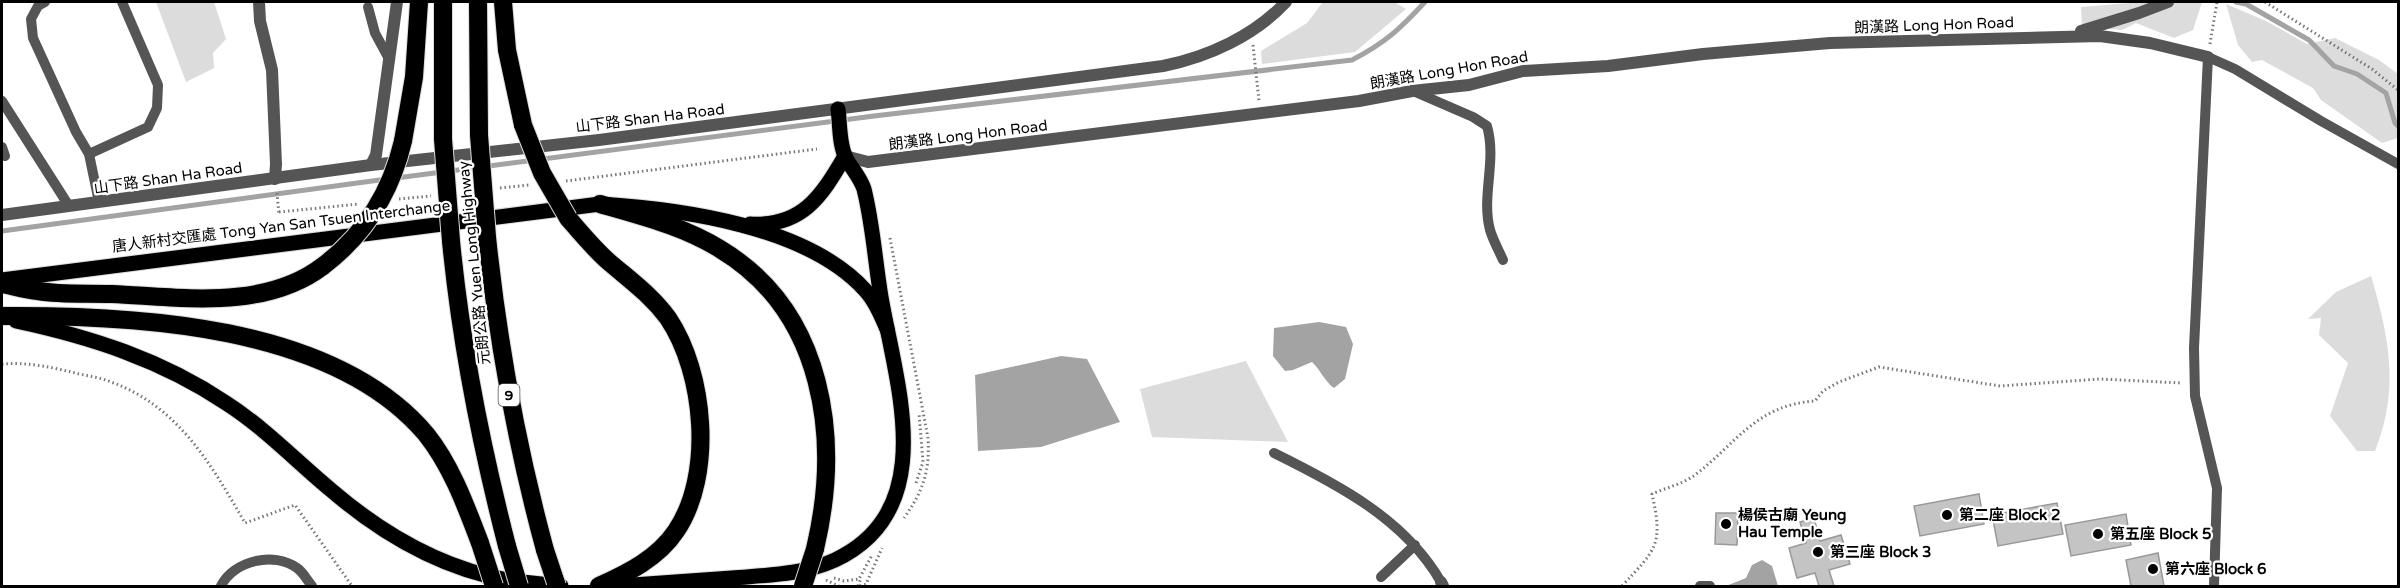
<svg xmlns="http://www.w3.org/2000/svg" width="2400" height="588" font-family="'Varela Round','Noto Sans TC',sans-serif">
  <rect width="100%" height="100%" fill="#fff"/>
  <g fill="#dcdcdc">
    <polygon points="156,2 214,2 226,39 213,53 214,68 186,82"/>
    <polygon points="1323,2 1394,2 1406,9 1355,52 1262,64 1261,51 1307,23"/>
    <polygon points="2142,2 2202,2 2193,30 2174,38 2136,23 2122,30 2082,27 2081,7"/>
    <polygon points="2226,4 2266,21 2307,44 2335,38 2379,60 2398,74 2398,138 2382,143 2321,100 2313,88 2262,60 2252,62 2238,45"/>
    <path d="M2371 276C2389 337 2400 389 2375 451H2357L2330 416 2348 363 2319 335 2321 318 2308 319 2336 292Z"/>
    <polygon points="1246,361 1288,442 1152,437 1140,389"/>
  </g>
  <g fill="#a3a3a3">
    <path d="M1319 322 1346 327 1353 344 1345 379 1334 388C1324 381 1321 370 1312 362L1293 370 1285 371 1273 356 1274 328Z"/>
    <polygon points="1061,356 1087,359 1120,422 1041,447 978,451 975,375"/>
    <polygon points="1762,560 1772,566 1778,586 1726,586 1746,578 1752,565"/>
  </g>
  <g fill="none" stroke-linecap="round" stroke-linejoin="round">
    <g stroke="#a3a3a3" stroke-width="5">
      <polyline points="2236,2 2246,4 2309,40 2334,66 2357,74 2386,93 2395,123 2398,126"/>
      <path d="M396 178 874 116 1352 60C1385 43 1400 29 1425 2"/>
      <polyline points="2,231 387,179"/>
    </g>
  </g>
  <g fill="#c4c4c4" stroke="#999" stroke-width="1.5">
    <polygon points="1979,494 1984,524 1920,536 1914,506"/>
    <polygon points="2057,503 2063,534 1998,546 1992,515"/>
    <polygon points="1716,513 1738,513 1737,545 1715,544"/>
    <polygon points="2126,514 2131,545 2071,556 2065,525"/>
    <polygon points="1814,518 1820,541 1841,535 1850,564 1829,570 1834,586 1819,586 1815,573 1797,578 1789,548 1806,543 1800,522"/>
    <polygon points="2158,553 2164,586 2131,586 2126,560"/>
  </g>
  <g fill="none" stroke-linecap="round" stroke-linejoin="round">
    <g stroke="#dbdbdb" stroke-width="17">
      <g id="primary">
        <path d="M750 224C802 227 821 197 845 156"/>
        <path d="M2 280 600 204C681 209 807 226 865 290 875 301 881 315 887 329"/>
        <path d="M16 321C91 337 162 360 226 403 265 428 296 461 331 490 381 533 441 568 507 580 525 583 543 584 561 586"/>
        <path d="M619 586C657 583 694 581 732 578 767 575 802 575 835 560 941 510 896 384 881 297 875 261 873 225 864 189 860 177 852 169 846 158 839 145 840 123 838 109"/>
      </g>
    </g>
    <g stroke="#dbdbdb" stroke-width="20">
      <g id="motorway">
        <polyline points="478,2 479,135"/>
        <polyline points="503,2 507,50 523,125"/>
        <polyline points="443,139 443,2"/>
        <polyline points="403,141 414,77 419,2"/>
        <path d="M600 204C641 216 683 226 720 249 825 312 841 439 815 549"/>
        <path d="M568 218C581 233 594 249 609 262 630 280 651 295 668 318 705 373 714 475 676 531 658 558 628 573 599 586"/>
        <path d="M487 237C498 343 517 447 545 550"/>
        <path d="M451 241C461 345 481 445 507 546"/>
        <path d="M2 284C13 286 26 290 38 291 62 295 87 293 112 294 180 297 264 311 323 266"/>
        <path d="M2 316C134 315 333 324 426 434 451 465 466 506 480 543"/>
      </g>
    </g>
    <g stroke="#777" stroke-width="3" stroke-dasharray="1.5 3" stroke-linecap="butt">
      <polyline points="2265,2 2372,69 2398,90"/>
      <polyline points="2210,44 2217,2"/>
      <polyline points="1253,45 1259,101"/>
      <polyline points="566,181 817,149"/>
      <polyline points="500,188 529,185"/>
      <polyline points="277,193 279,215"/>
      <polyline points="399,199 431,196"/>
      <polyline points="279,212 359,204"/>
      <path d="M890 238 928 438C930 472 923 491 904 518"/>
      <path d="M2 364C25 362 52 367 75 373 87 376 99 377 111 382 178 406 211 464 245 523L295 505 352 586"/>
      <polyline points="916,483 923,462 919,413"/>
      <polyline points="834,578 844,581 859,579 872,555"/>
      <polyline points="826,580 839,586"/>
      <polyline points="858,586 861,578"/>
      <polyline points="860,586 866,584 882,548"/>
      <path d="M1622 586C1655 550 1664 546 1652 494 1665 488 1683 484 1695 475 1737 443 1756 405 1815 401L1823 391 1839 382 1879 367 2000 386 2100 379 2182 383"/>
    </g>
    <g stroke="#555" stroke-width="10">
      <polyline points="45,2 38,6 31,19 33,38 76,132 89,154 99,202"/>
      <polyline points="368,7 375,33 389,59"/>
      <path d="M1413 91 1473 117 1487 126C1497 161 1481 196 1490 230 1493 240 1499 251 1503 260"/>
      <polyline points="2,101 69,206"/>
      <polyline points="2,147 5,156"/>
      <polyline points="89,154 148,127 157,108 158,85 122,2"/>
      <path d="M1274 453C1337 484 1405 519 1441 582"/>
      <polyline points="1381,577 1415,545"/>
      <path d="M221 586C233 561 274 551 297 568 303 572 307 580 312 586"/>
      <polyline points="1700,586 1710,586"/>
      <polyline points="2214,586 2217,488 2195,396 2194,348 2208,57 2235,69 2321,121 2398,164"/>
    </g>
    <g stroke="#555" stroke-width="12">
      <polyline points="259,2 260,21 272,70 276,164 275,179"/>
      <polyline points="2081,31 2139,13 2168,2"/>
      <polyline points="845,156 868,162 1359,101 1412,91 1469,85 1523,71 1608,66 1703,54 1830,43 2100,36 2150,43 2208,57"/>
      <polyline points="371,165 376,155 397,2"/>
      <path d="M2 215 371 165 599 140 1163 66C1208 57 1254 36 1286 2"/>
      <polyline points="1441,582 1443,586"/>
    </g>
    <use href="#primary" stroke="#000" stroke-width="15"/>
    <use href="#motorway" stroke="#000" stroke-width="18"/>
    <g stroke="#dbdbdb" stroke-width="20" stroke-linecap="butt">
      <g id="motorway-bridge">
        <polyline points="523,125 542,173 568,218"/>
        <polyline points="479,135 487,237"/>
        <polyline points="443,139 451,241"/>
        <path d="M323 266C364 235 391 192 403 141"/>
        <polyline points="480,543 494,586"/>
        <polyline points="507,546 519,586"/>
        <polyline points="545,550 557,586"/>
        <polyline points="803,586 815,549"/>
      </g>
    </g>
    <use href="#motorway-bridge" stroke="#000" stroke-width="18"/>
  </g>
  <g fill="#000" stroke="#fff" stroke-width="2">
    <circle cx="1947" cy="515" r="6"/>
    <circle cx="1726" cy="524" r="6"/>
    <circle cx="2098" cy="534" r="6"/>
    <circle cx="1818" cy="552" r="6"/>
    <circle cx="2153" cy="569" r="6"/>
  </g>
  <g text-anchor="middle" stroke-width="4.5" stroke-linejoin="round" paint-order="stroke">
    <rect fill="#fff" stroke="#4c4c4c" stroke-width="1.5" x="498.5" y="384" width="21" height="22" rx="4.5"/>
    <g font-size="14" font-weight="bold" fill="#000">
      <text x="509" y="400">9</text>
    </g>
    <g font-size="15" fill="#000" stroke="#fff">
      <text transform="translate(1934 25) rotate(-2)" y="5">朗漢路 Long Hon Road</text>
      <text transform="translate(1449 70) rotate(-10)" y="5">朗漢路 Long Hon Road</text>
      <text transform="translate(650 118) rotate(-7)" y="5">山下路 Shan Ha Road</text>
      <text transform="translate(968 135) rotate(-7)" y="5">朗漢路 Long Hon Road</text>
      <text transform="translate(168 178) rotate(-8)" y="5">山下路 Shan Ha Road</text>
      <text transform="translate(281 226) rotate(-7)" y="5">唐人新村交匯處 Tong Yan San Tsuen Interchange</text>
      <text transform="translate(474 263) rotate(-96)" y="5">元朗公路 Yuen Long Highway</text>
    </g>
    <g font-size="15" font-weight="bold" fill="#000" stroke="#fff" text-anchor="start">
      <text x="1738" y="520">楊侯古廟 Yeung<tspan x="1738" dy="17">Hau Temple</tspan></text>
      <text x="1959" y="520">第二座 Block 2</text>
      <text x="2110" y="539">第五座 Block 5</text>
      <text x="1830" y="557">第三座 Block 3</text>
      <text x="2165" y="574">第六座 Block 6</text>
    </g>
  </g>
  <rect width="2400" height="588" fill="none" stroke="#000000" stroke-width="6"/>
</svg>
